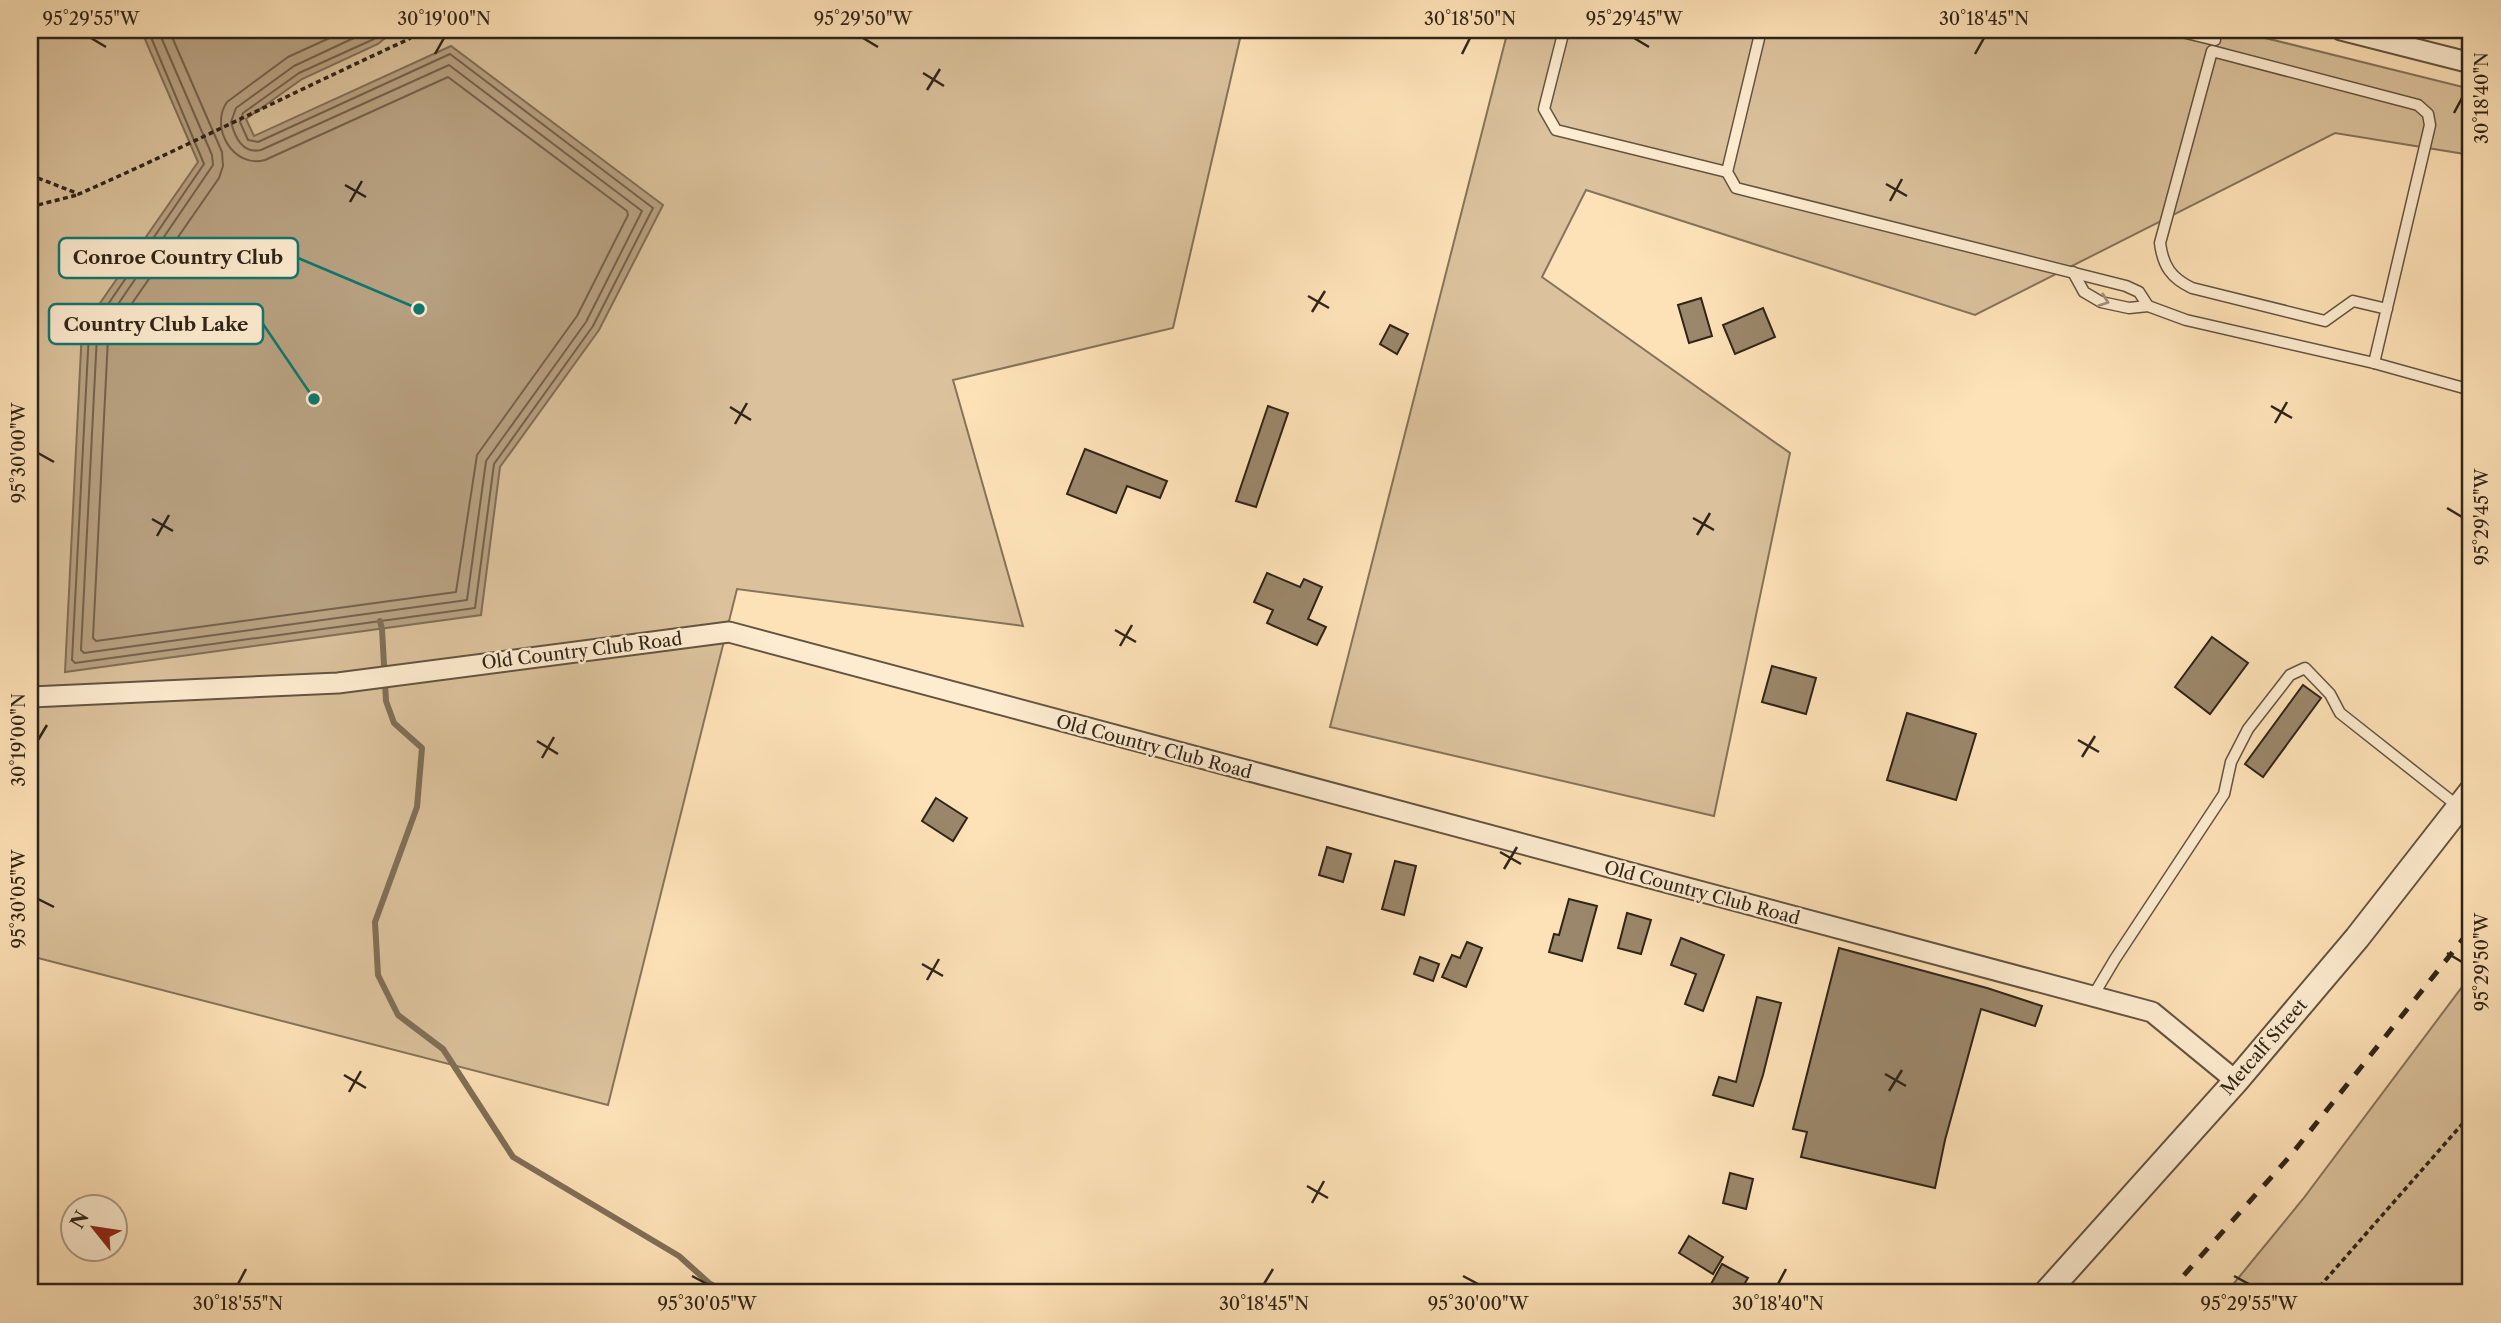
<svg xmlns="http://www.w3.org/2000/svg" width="2501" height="1323" font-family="'Libre Caslon Text',serif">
  <rect width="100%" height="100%" fill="#fee2b7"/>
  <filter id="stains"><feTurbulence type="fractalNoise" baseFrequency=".00286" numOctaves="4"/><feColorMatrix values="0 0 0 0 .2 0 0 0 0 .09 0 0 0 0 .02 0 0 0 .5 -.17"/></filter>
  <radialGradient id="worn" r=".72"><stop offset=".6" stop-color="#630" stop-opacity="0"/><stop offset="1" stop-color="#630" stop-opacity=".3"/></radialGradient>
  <g fill="#dbc29c" stroke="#85735a" stroke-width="2">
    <polygon points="30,30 1242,30 1173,328 953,380 1023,626 737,589 608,1105 30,956"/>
    <polygon points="1508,30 2233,30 2471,89 2471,155 2335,133 1975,315 1586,190 1542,277 1790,453 1714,816 1330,727"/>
    <polygon points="2471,975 2471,1293 2226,1293 2303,1199"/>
  </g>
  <polygon fill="#b8a181" stroke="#816f57" stroke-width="2" points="141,30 395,30 378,44 302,79 246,119 254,136 451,46 663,205 599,330 500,467 481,615 65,672 82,329 198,162"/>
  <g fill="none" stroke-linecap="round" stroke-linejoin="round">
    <g stroke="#74624c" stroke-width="2">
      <polyline points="148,30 204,164 89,332 72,660 75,663 475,608 494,464 593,326 653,208 450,54 258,142 248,140 240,122 243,113 299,73 374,39 384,30"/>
      <path d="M158 30 212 155 213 165 97 335 81 650 84 653 467 600 486 461 586 322 642 211 449 65 261 150C243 154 235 138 231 122L236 108 294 66 371 30"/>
      <path d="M169 30 222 152 223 166 219 178 108 338 93 638 96 641 456 592 477 455 577 316 628 215 627 211 448 77 265 160C234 169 209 128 227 102L288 57 347 30"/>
    </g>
    <polyline stroke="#816f57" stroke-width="6" points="380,621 382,629 386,701 394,723 422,748 417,807 375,922 378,975 398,1015 443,1049 513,1157 679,1256 709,1283 727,1293"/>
  </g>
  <g fill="#9b876b" stroke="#2f2418" stroke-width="2">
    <polygon points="1701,298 1712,336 1689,343 1678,305"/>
    <polygon points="1763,308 1775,337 1735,354 1723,325"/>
    <polygon points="1390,325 1408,334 1397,354 1380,344"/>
    <polygon points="1268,406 1288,413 1256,507 1236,501"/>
    <polygon points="1085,449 1167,481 1160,498 1127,486 1116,513 1067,494"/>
    <polygon points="1267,573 1300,587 1304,579 1322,587 1308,619 1326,627 1317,645 1267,623 1273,610 1254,602"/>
    <polygon points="2212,637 2248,663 2210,714 2175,687"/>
    <polygon points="1772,666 1816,678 1806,714 1762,702"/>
    <polygon points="2303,685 2321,698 2263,777 2245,764"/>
    <polygon points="1907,713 1976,734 1956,800 1887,780"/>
    <polygon points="936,798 967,818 953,841 922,821"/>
    <polygon points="1327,847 1351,854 1343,882 1319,875"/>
    <polygon points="1395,861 1416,866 1404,915 1382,909"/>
    <polygon points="1569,899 1597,906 1582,961 1549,952 1554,934 1559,935"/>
    <polygon points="1627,913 1651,920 1641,954 1618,948"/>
    <polygon points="1681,938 1724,955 1703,1011 1685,1004 1696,974 1671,965"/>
    <polygon points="1467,942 1482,948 1466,987 1442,977 1452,955 1460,958"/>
    <polygon points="1839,948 1987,988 2042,1006 2035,1026 1981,1009 1945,1140 1935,1188 1801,1157 1807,1132 1793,1129"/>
    <polygon points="1420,957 1439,964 1433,981 1414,974"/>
    <polygon points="1757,997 1781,1003 1763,1075 1753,1106 1713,1095 1719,1077 1736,1082"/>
    <polygon points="1730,1173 1753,1179 1746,1209 1723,1203"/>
    <polygon points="1689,1236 1723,1257 1713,1274 1679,1253"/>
    <polygon points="1722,1264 1748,1278 1739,1293 1706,1293"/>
  </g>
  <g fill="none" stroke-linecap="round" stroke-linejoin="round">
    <g stroke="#635440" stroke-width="13">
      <g id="service">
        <polyline points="1564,30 1544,109 1556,130 1727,172"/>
        <polyline points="1761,30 1727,172 1736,188 2126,286 2139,292 2148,306"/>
        <polyline points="2174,30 2215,40"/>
        <polyline points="2073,272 2084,292 2101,302 2129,308 2148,306 2186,320 2374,363"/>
        <path d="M2387 309 2353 301 2325 321 2192 288C2171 278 2163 266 2160 243L2212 51 2418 105 2428 114 2430 125 2374 363 2471 390"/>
        <polyline points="2093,996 2115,959 2224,794 2231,762 2248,729 2290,675 2305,668 2330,694 2340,713 2459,807"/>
      </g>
    </g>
    <g stroke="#635440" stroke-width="23">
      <g id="minor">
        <polyline points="2341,30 2471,63"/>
        <polyline points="31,697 338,683 729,632 2152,1012 2236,1081"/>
      </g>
    </g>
    <g stroke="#635440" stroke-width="28">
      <polyline id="tertiary" points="2046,1293 2236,1081 2357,938 2471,792"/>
    </g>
    <g stroke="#2f2418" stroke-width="3.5" stroke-dasharray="5 3.5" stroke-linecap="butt">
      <path d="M30 175 79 194C190 145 298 90 409 39L420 30"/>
      <polyline points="30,207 77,195"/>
      <polyline points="2314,1293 2471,1114"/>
    </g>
    <use href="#service" stroke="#feecd0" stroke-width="10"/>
    <use href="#minor" stroke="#feecd0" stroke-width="19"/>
    <use href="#tertiary" stroke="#feecd0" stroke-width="24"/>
    <polyline stroke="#2f2418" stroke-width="5" stroke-dasharray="12 12" stroke-linecap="butt" points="2168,1293 2291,1155 2471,929"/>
  </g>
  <defs><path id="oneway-chevron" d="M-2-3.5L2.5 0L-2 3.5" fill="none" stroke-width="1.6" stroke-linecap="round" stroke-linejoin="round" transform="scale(1.75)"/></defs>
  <use stroke="#a1927d" href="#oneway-chevron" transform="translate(2104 301) rotate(20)"/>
  <path fill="none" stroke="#2f2418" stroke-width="2.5" d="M91 38 106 47M863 38 878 47M1634 38 1649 47M435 54 444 38M1462 54 1470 38M1975 54 1984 38M923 73 944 86M927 90 940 69M2454 113 2462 98M1886 184 1907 196M345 185 366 197M1890 201 1902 179M350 202 362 181M1308 296 1329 308M1312 312 1325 291M2271 406 2292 418M730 407 751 420M2275 423 2287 402M735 424 747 403M38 453 54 462M2447 508 2462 517M1693 518 1714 530M152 519 173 531M1697 535 1710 513M157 536 169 515M1115 630 1136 642M1120 646 1132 625M38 740 47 725M2078 740 2099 752M537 741 558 754M2082 757 2095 736M542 758 554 737M1500 852 1521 864M1504 869 1517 847M38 899 54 907M2447 953 2462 962M922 964 943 976M927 980 939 959M1885 1074 1906 1086M344 1075 366 1088M1889 1091 1902 1070M349 1092 361 1071M1307 1186 1328 1198M1312 1203 1324 1181M692 1276 707 1284M1463 1276 1478 1284M2234 1276 2249 1284M238 1284 246 1269M1264 1284 1273 1269M1778 1284 1786 1269"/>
  <g text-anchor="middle" stroke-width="5" stroke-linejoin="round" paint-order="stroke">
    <g font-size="18" fill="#2f2418" stroke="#feecd0">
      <text transform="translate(582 651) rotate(-7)" y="6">Old Country Club Road</text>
      <text transform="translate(1154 747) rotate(15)" y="6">Old Country Club Road</text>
      <text transform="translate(1702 893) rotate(15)" y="6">Old Country Club Road</text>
      <text transform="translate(2264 1047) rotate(-49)" y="6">Metcalf Street</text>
    </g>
  </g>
  <path fill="none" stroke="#0f766e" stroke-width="2.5" d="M419 309L298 258M314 399L263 324"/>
  <g fill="#0f766e" stroke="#feecd0" stroke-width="2.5">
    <circle cx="419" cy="309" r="7"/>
    <circle cx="314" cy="399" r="7"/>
  </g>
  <g fill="#feecd0" stroke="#0f766e" stroke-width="2.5">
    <rect x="59" y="238" width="239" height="40" rx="7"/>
    <rect x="49" y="304" width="214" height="40" rx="7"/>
  </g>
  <g font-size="19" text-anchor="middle" font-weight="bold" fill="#2f2418">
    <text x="178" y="264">Conroe Country Club</text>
    <text x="156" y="331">Country Club Lake</text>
  </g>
  <rect width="2501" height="1323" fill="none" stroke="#fee2b7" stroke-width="77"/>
  <g transform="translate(94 1228) rotate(300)"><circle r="33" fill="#feecd0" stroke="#ab9c86" stroke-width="2"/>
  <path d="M0-5L12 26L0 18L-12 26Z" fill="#8f2418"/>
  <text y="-10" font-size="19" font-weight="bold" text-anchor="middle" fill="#2f2418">N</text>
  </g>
  <rect x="38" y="38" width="2424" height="1246" fill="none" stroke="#2f2418" stroke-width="2.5"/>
  <g font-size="18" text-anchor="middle" fill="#2f2418">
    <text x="91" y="25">95°29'55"W</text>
    <text x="444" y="25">30°19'00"N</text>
    <text x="863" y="25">95°29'50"W</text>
    <text x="1470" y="25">30°18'50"N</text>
    <text x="1634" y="25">95°29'45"W</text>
    <text x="1984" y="25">30°18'45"N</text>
    <text transform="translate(2482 98) rotate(-90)" y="6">30°18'40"N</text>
    <text transform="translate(19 453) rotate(-90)" y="6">95°30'00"W</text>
    <text transform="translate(2482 517) rotate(-90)" y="6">95°29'45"W</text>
    <text transform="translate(19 740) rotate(-90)" y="6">30°19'00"N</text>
    <text transform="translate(19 899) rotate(-90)" y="6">95°30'05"W</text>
    <text transform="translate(2482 962) rotate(-90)" y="6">95°29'50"W</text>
    <text x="238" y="1310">30°18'55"N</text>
    <text x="707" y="1310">95°30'05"W</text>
    <text x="1264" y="1310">30°18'45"N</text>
    <text x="1478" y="1310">95°30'00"W</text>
    <text x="1778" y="1310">30°18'40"N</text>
    <text x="2249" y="1310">95°29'55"W</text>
  </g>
  <rect width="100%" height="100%" filter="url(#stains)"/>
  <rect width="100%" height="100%" fill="url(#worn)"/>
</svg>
